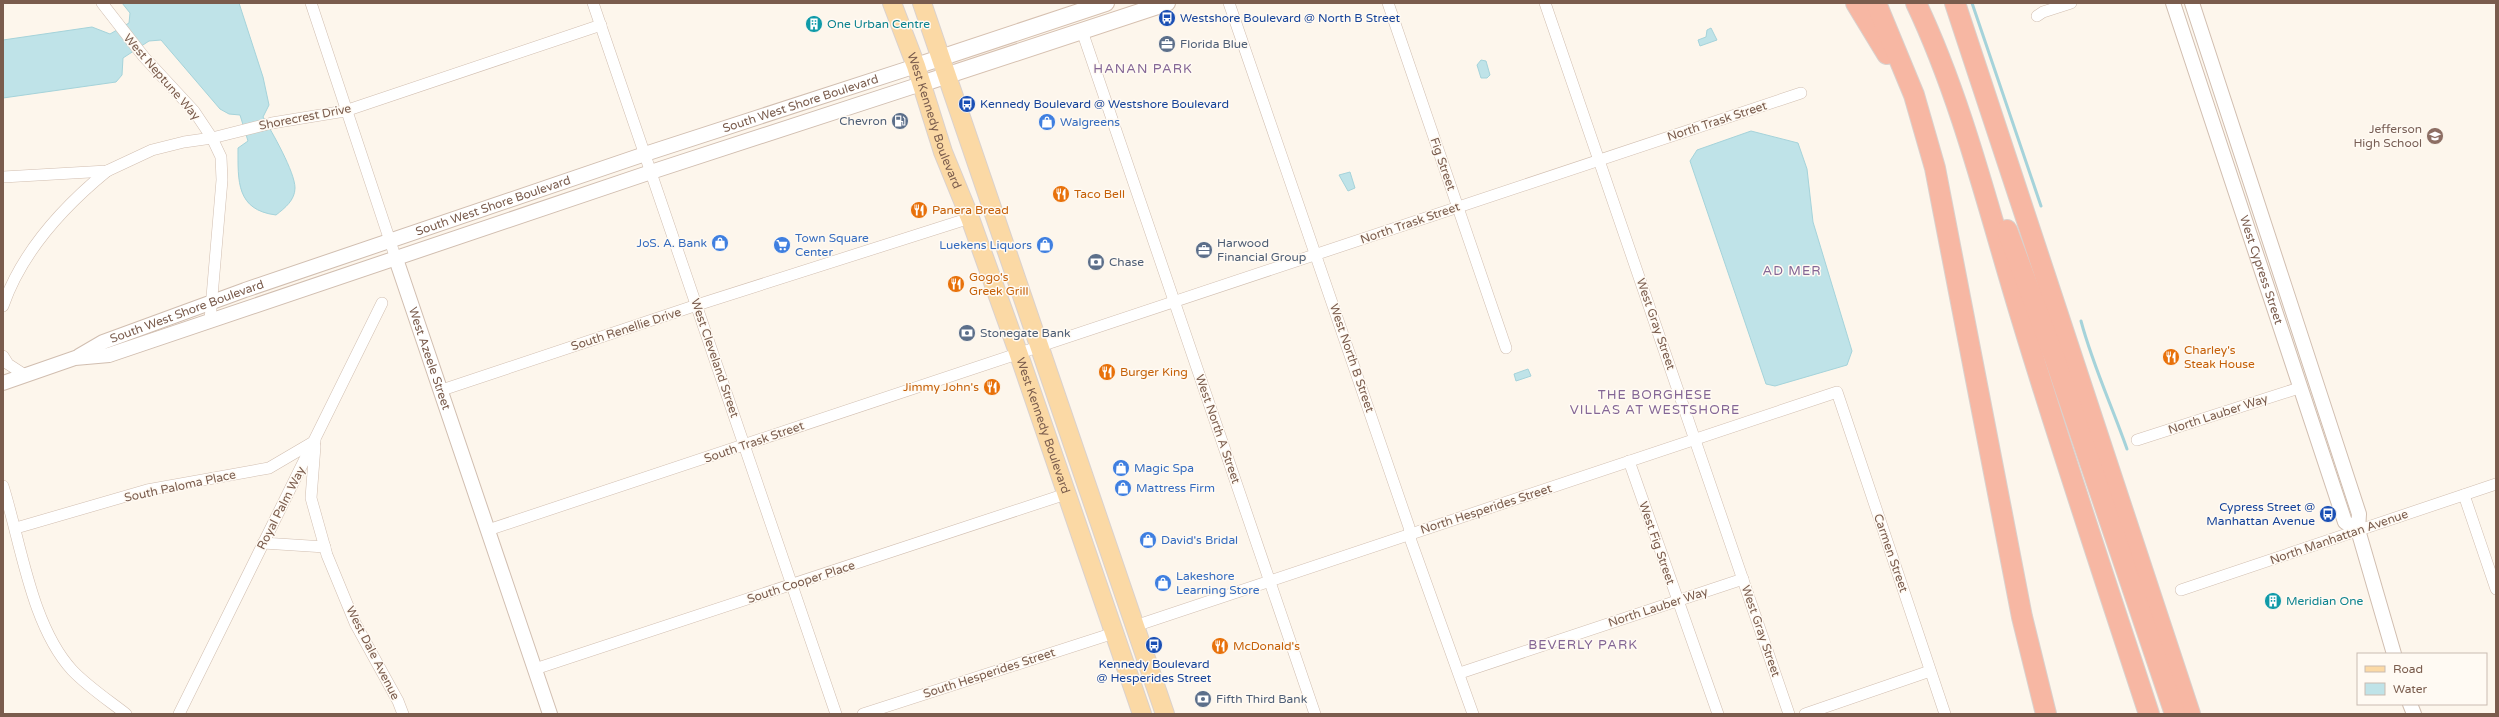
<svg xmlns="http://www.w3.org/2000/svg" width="2499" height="717" font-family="'Varela Round',sans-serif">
  <rect width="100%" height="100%" fill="#fdf6ec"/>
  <g fill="#bfe3e8" stroke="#a5d3da">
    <path d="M122 3H239L263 77 269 105 263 117C272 132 295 172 295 188 295 200 285 208 276 215 236 210 238 181 238 148L248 141 240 115 229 114 220 109 161 40 149 41 123 58 122 75 116 82 3 98V40L92 27 110 34 129 23 130 13Z"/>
    <polygon points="1711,28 1717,40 1700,46 1698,40 1706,37 1707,30"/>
    <polygon points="1481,60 1486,61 1490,75 1487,78 1481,78 1477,65"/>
    <polygon points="1751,131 1798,143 1807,169 1813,222 1852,351 1847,365 1775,386 1766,384 1690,161 1697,150"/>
    <polygon points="1350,172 1355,188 1348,191 1339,175"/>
    <polygon points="1528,369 1531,376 1516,381 1514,374"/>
  </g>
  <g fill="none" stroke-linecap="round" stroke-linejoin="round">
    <g stroke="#a5d3da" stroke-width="3">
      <polyline points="1972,3 2041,206"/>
      <path d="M2081 321C2093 366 2112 406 2127 449"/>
    </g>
    <g stroke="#d1beb0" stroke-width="12">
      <g id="minor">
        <polyline points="102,3 144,57 194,111 212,138 221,157 222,180 210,320"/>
        <polyline points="311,3 396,259"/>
        <polyline points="593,3 836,714"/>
        <polyline points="1229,3 1409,527 1411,541 1473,714"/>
        <polyline points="1388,3 1506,348"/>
        <polyline points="1545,3 1789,714"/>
        <polyline points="2037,16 2043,12 2071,3"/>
        <polyline points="1082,31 1315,714"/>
        <polyline points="3,177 107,171 152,150 184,142 212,138 272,123 345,111 601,25"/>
        <path d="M3 306C22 251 63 207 107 171"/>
        <polyline points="3,356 8,364 25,375"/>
        <polyline points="442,390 697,305 970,218"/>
        <polyline points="2137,440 2299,388"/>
        <polyline points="315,446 311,498 327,555 355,623 398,701 403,714"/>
        <polyline points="1629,461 1718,714"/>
        <path d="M3 486C21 543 31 625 72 670 87 686 108 700 126 714"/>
        <polyline points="2464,495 2496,589"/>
        <polyline points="16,528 147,490 269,468 315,441"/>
        <polyline points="488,530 1801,93"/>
        <polyline points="263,543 325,547"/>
        <polyline points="2181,590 2496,484"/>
        <polyline points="1135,626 1837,392 1945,714"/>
        <polyline points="535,669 1066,494"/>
        <polyline points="1460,673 1743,579"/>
        <polyline points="179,714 382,303"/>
        <polyline points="863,714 1114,633"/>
        <polyline points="1805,714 1930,671"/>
      </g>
    </g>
    <g stroke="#d1beb0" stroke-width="16">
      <g id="tertiary">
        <path id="s1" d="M2173 3 2345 522 2358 530"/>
        <polyline points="2192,3 2359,514 2358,530 2394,654"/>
        <path id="s2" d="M396 259 550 714"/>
        <path id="s3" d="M79 356 103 342 245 290 645 154 916 66"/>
        <polyline points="3,383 75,358 109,355 651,172 921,84"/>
        <polyline points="2410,704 2414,714"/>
      </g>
    </g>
    <g stroke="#d6c0b0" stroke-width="18">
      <g id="secondary">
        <polyline points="916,66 1106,3"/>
        <polyline points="921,84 1167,3"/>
      </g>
    </g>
    <g stroke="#dad1cd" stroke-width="20">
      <g id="primary">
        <path id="s4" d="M892 3 916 66 943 152 970 218 1018 352 1142 714"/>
        <polyline points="922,3 1165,714"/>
      </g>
    </g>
    <g stroke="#dad1cd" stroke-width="22">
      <g id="motorway">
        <polyline points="1856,3 1887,54"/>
        <polyline points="1876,3 1914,95 1935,168 2022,617 2046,714"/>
        <path d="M1916 3C1963 102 1990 216 2022 320 2062 452 2106 583 2149 714"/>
        <polyline points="1955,3 2190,714"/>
        <polyline points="2007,230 2055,359 2175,714"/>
      </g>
    </g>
    <use href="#minor" stroke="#fff" stroke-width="11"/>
    <use href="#tertiary" stroke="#fff" stroke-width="14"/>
    <use href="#secondary" stroke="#fff" stroke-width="16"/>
    <use href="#primary" stroke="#fbd9a5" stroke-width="18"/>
    <use href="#motorway" stroke="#f7b7a3" stroke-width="20"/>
  </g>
  <defs>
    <g id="bus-disc" transform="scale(0.9)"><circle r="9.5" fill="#1a4fb4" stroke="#fffaf3"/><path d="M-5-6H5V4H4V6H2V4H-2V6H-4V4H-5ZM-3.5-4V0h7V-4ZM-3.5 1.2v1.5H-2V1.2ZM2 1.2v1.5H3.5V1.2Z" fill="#fff"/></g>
    <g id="building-disc" transform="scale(0.9)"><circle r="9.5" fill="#0f9aa8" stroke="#fffaf3"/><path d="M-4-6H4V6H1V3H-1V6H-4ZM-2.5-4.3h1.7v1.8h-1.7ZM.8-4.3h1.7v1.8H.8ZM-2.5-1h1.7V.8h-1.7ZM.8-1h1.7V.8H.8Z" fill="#fff"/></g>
    <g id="office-disc" transform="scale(0.9)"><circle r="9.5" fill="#5c6f8a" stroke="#fffaf3"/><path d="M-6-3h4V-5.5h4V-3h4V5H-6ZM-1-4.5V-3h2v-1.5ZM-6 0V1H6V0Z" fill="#fff"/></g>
    <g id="fuel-disc" transform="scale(0.9)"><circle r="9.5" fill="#5c6f8a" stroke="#fffaf3"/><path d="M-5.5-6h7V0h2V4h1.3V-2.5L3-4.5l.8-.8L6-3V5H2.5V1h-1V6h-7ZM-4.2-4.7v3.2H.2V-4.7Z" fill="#fff"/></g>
    <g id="shop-disc" transform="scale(0.9)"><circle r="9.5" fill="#3f7fe0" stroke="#fffaf3"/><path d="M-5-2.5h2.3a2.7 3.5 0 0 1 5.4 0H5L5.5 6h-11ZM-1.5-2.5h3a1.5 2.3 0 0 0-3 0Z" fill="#fff"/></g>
    <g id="school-disc" transform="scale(0.9)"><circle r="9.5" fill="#8d6e63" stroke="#fffaf3"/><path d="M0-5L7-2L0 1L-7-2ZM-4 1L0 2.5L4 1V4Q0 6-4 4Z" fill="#fff"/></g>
    <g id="restaurant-disc" transform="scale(0.9)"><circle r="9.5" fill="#e8710a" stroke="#fffaf3"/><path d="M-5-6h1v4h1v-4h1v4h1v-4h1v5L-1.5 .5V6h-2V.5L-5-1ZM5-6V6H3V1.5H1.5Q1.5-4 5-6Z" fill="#fff"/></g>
    <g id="supermarket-disc" transform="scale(0.9)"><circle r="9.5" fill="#3f7fe0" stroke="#fffaf3"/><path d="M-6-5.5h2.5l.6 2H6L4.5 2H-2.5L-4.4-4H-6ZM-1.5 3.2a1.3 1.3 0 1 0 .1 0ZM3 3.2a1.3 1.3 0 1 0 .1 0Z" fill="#fff"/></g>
    <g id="bank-disc" transform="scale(0.9)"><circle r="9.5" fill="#5c6f8a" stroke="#fffaf3"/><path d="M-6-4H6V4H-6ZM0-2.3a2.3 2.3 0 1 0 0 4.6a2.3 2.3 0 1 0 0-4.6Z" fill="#fff"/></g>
  </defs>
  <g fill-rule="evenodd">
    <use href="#bus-disc" x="1167" y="18"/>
    <use href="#building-disc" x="814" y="24"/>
    <use href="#office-disc" x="1167" y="44"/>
    <use href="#bus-disc" x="967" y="104"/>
    <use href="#fuel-disc" x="900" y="121"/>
    <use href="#shop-disc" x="1047" y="122"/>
    <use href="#school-disc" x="2435" y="136"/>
    <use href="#restaurant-disc" x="1061" y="194"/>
    <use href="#restaurant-disc" x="919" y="210"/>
    <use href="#shop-disc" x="720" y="243"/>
    <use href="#supermarket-disc" x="782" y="245"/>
    <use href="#shop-disc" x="1045" y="245"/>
    <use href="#office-disc" x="1204" y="250"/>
    <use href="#bank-disc" x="1096" y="262"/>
    <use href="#restaurant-disc" x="956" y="284"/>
    <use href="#bank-disc" x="967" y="333"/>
    <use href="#restaurant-disc" x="2171" y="357"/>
    <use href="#restaurant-disc" x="1107" y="372"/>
    <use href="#restaurant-disc" x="992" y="387"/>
    <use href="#shop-disc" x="1121" y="468"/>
    <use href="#shop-disc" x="1123" y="488"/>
    <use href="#bus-disc" x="2328" y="514"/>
    <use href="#shop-disc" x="1148" y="540"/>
    <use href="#shop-disc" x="1163" y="583"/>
    <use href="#building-disc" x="2273" y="601"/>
    <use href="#bus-disc" x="1154" y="645"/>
    <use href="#restaurant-disc" x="1220" y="646"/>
    <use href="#bank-disc" x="1203" y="699"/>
  </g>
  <g text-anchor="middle" stroke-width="3" stroke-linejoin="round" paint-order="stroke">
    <g font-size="12" fill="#164399" stroke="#fffaf3" text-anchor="start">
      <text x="1180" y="22">Westshore Boulevard @ North B Street</text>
      <text x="980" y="108">Kennedy Boulevard @ Westshore Boulevard</text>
      <text x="2315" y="511" text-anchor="end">Cypress Street @<tspan x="2315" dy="14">Manhattan Avenue</tspan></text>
      <text x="1154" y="668" text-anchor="middle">Kennedy Boulevard<tspan x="1154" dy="14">@ Hesperides Street</tspan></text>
    </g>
    <g font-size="12" fill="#0d838f" stroke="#fffaf3" text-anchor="start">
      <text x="827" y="28">One Urban Centre</text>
      <text x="2286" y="605">Meridian One</text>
    </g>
    <g font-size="12" fill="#4e5e75" stroke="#fffaf3" text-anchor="start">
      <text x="1180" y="48">Florida Blue</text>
      <text x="887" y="125" text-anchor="end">Chevron</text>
      <text x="1217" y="247">Harwood<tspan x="1217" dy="14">Financial Group</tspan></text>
      <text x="1109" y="266">Chase</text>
      <text x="980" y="337">Stonegate Bank</text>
      <text x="1216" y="703">Fifth Third Bank</text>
    </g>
    <g font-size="12" fill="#7a5c4d" stroke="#fffaf3">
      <text transform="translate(162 77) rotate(49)" y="4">West Neptune Way</text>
      <text dy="4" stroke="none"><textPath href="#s3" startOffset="765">South West Shore Boulevard</textPath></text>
      <text transform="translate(305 117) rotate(-11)" y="4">Shorecrest Drive</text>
      <text dy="4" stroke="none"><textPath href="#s4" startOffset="125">West Kennedy Boulevard</textPath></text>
      <text transform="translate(1717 121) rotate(-18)" y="4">North Trask Street</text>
      <text transform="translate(1443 164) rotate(71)" y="4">Fig Street</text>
      <text dy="4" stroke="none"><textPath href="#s3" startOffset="441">South West Shore Boulevard</textPath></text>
      <text transform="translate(1410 223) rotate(-19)" y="4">North Trask Street</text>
      <text dy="4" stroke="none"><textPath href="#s1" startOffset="281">West Cypress Street</textPath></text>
      <text dy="4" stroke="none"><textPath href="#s3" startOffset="117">South West Shore Boulevard</textPath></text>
      <text transform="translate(1656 324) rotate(71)" y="4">West Gray Street</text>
      <text transform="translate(626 329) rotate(-18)" y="4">South Renellie Drive</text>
      <text dy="4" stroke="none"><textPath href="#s2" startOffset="105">West Azeele Street</textPath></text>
      <text transform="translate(715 358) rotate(71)" y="4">West Cleveland Street</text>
      <text transform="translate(1352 358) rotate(71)" y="4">West North B Street</text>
      <text transform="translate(2218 414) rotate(-18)" y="4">North Lauber Way</text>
      <text dy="4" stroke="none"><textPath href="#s4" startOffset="449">West Kennedy Boulevard</textPath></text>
      <text transform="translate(1218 429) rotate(71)" y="4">West North A Street</text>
      <text transform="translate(754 442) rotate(-19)" y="4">South Trask Street</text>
      <text transform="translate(180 486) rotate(-12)" y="4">South Paloma Place</text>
      <text transform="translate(281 508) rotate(-63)" y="4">Royal Palm Way</text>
      <text transform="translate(1486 509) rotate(-18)" y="4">North Hesperides Street</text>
      <text transform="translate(2339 537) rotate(-19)" y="4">North Manhattan Avenue</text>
      <text transform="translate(1657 543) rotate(71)" y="4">West Fig Street</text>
      <text transform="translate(1891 553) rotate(71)" y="4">Carmen Street</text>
      <text transform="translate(801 582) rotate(-18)" y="4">South Cooper Place</text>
      <text transform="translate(1658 607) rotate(-18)" y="4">North Lauber Way</text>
      <text transform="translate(1761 631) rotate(71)" y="4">West Gray Street</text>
      <text transform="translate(373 653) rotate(63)" y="4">West Dale Avenue</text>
      <text transform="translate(989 673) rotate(-18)" y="4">South Hesperides Street</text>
    </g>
    <g font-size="12" fill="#366cbe" stroke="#fffaf3" text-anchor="start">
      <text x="1060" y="126">Walgreens</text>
      <text x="795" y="242">Town Square<tspan x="795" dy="14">Center</tspan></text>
      <text x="707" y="247" text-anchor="end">JoS. A. Bank</text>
      <text x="1032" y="249" text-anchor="end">Luekens Liquors</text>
      <text x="1134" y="472">Magic Spa</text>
      <text x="1136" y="492">Mattress Firm</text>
      <text x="1161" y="544">David's Bridal</text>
      <text x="1176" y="580">Lakeshore<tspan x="1176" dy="14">Learning Store</tspan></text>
    </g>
    <g font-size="12" fill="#785e54" stroke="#fffaf3" text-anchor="end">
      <text x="2422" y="133">Jefferson<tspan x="2422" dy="14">High School</tspan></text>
    </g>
    <g font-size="12" fill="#c56008" stroke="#fffaf3" text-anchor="start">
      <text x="1074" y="198">Taco Bell</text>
      <text x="932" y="214">Panera Bread</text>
      <text x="969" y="281">Gogo's<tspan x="969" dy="14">Greek Grill</tspan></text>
      <text x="2184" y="354">Charley's<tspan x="2184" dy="14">Steak House</tspan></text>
      <text x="1120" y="376">Burger King</text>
      <text x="979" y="391" text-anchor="end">Jimmy John's</text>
      <text x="1233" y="650">McDonald's</text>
    </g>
    <g font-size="13" letter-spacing="1" fill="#846695" stroke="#fffaf3">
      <text x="1143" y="73">HANAN PARK</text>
      <text x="1792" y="275">AD MER</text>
      <text x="1655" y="399">THE BORGHESE<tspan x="1655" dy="15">VILLAS AT WESTSHORE</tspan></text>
      <text x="1583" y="649">BEVERLY PARK</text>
    </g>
  </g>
  <rect width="2499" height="717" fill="none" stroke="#7a5c4d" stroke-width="8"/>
  <rect x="2357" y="653" width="130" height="52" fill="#fffaf3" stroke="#cabbb1"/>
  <rect x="2365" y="666" width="20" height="6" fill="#fbd9a5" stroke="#cabbb1"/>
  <text x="2393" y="673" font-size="12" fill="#7a5c4d">Road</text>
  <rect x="2365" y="683" width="20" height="12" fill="#bfe3e8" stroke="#cabbb1"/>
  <text x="2393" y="693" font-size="12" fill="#7a5c4d">Water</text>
</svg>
